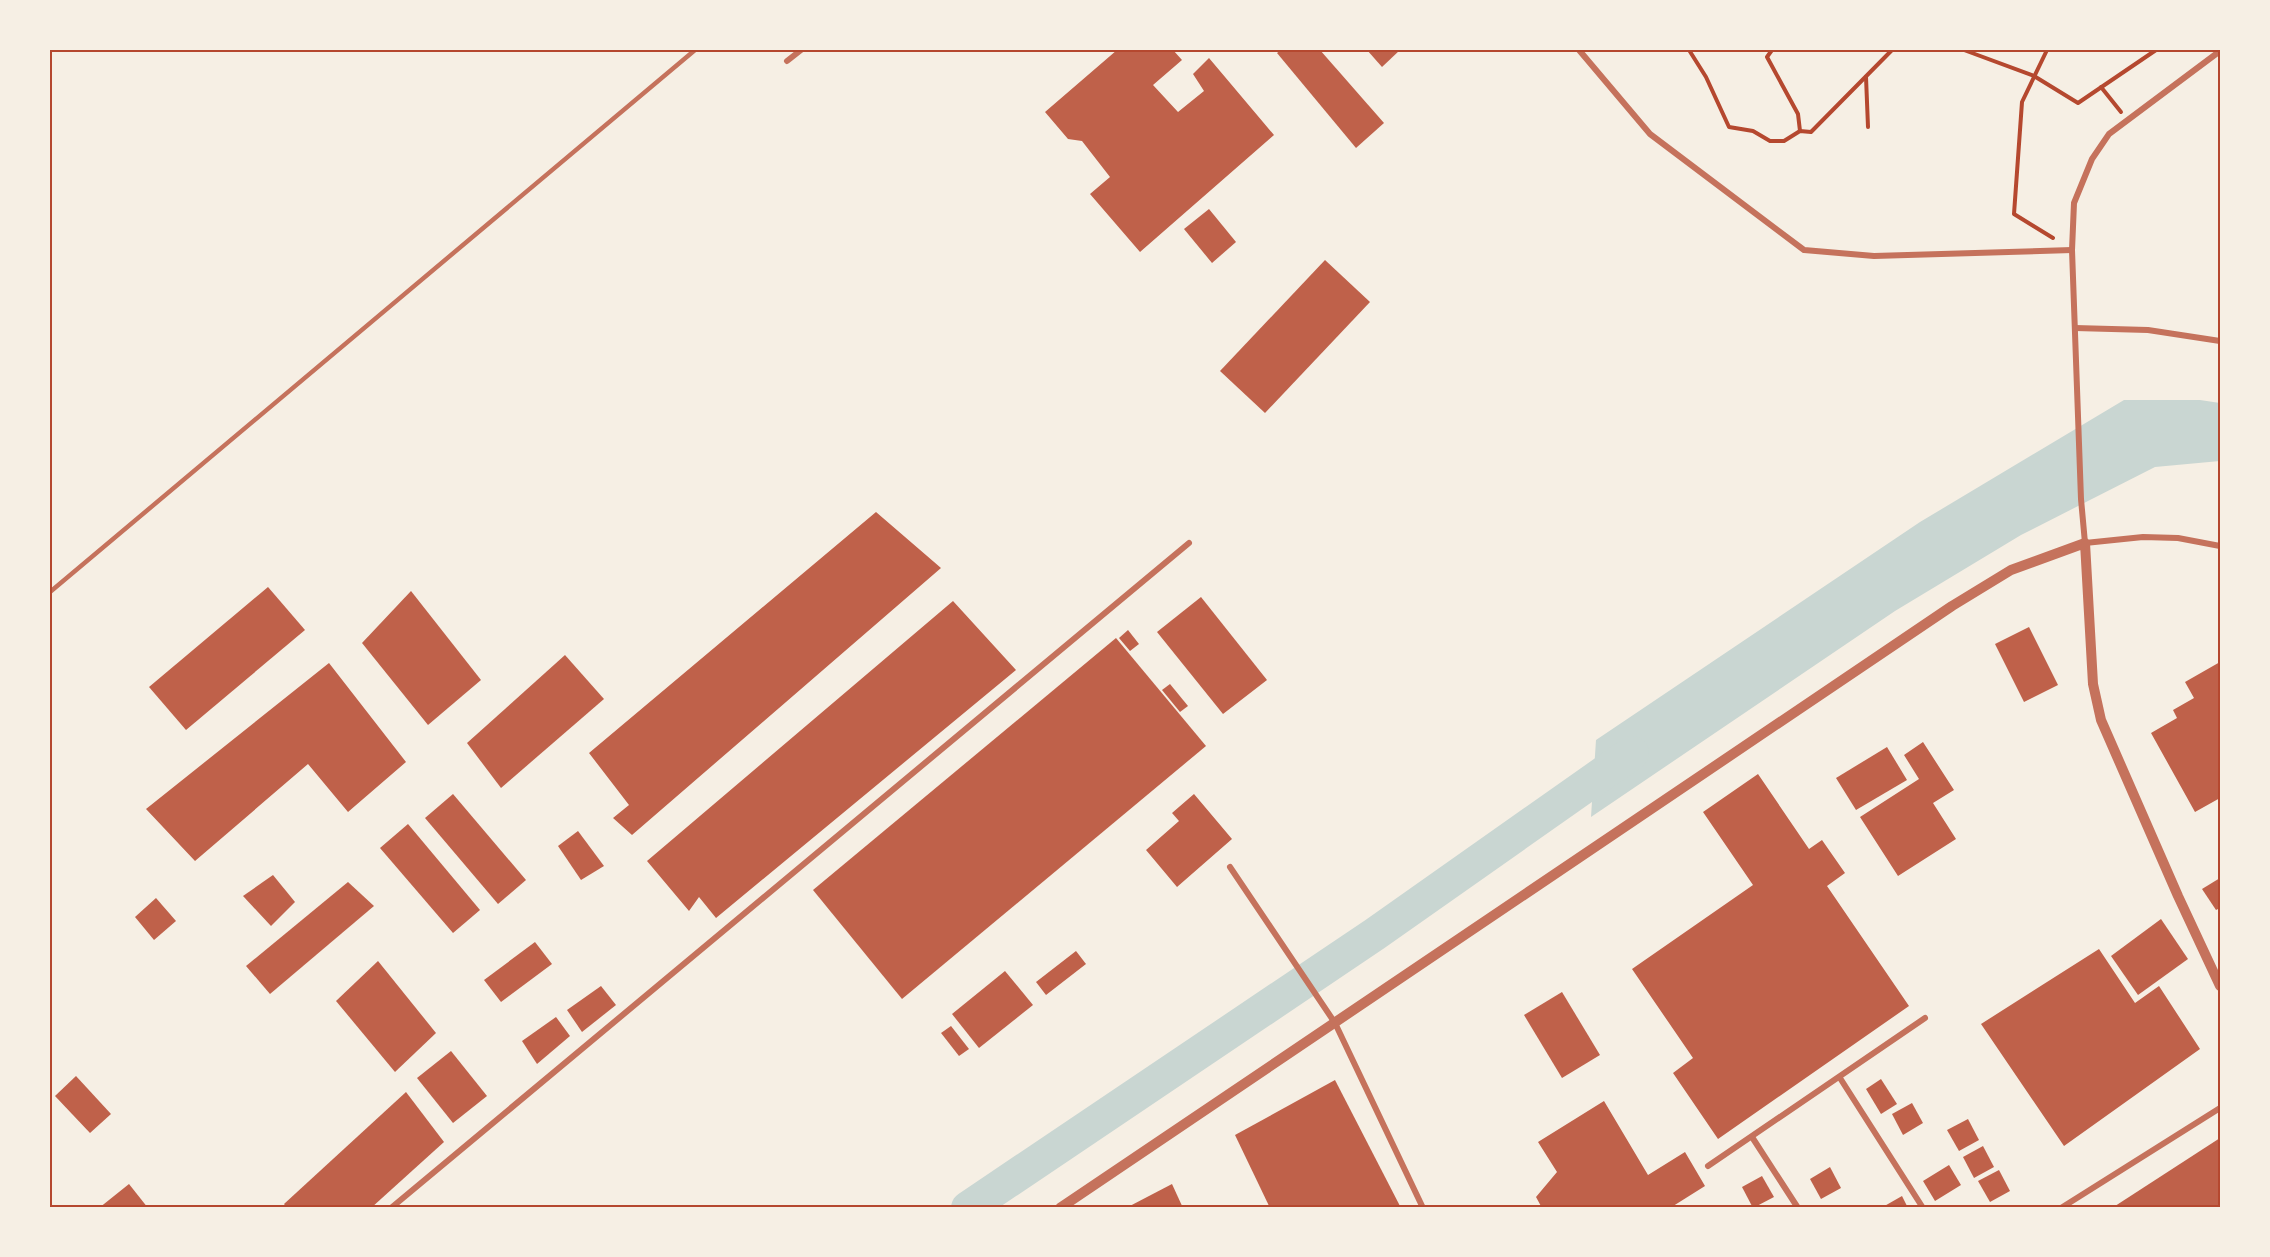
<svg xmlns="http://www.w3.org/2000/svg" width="2270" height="1257" font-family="'Public Sans',sans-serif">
  <rect width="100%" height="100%" fill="#f6efe4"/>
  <polygon fill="#c9d6d2" points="2124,400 2200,400 2220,403 2220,461 2155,467 2021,535 1895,611 1591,817 1596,740 1920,522"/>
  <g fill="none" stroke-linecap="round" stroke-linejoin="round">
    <polyline stroke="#c9d6d2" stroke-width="34" points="968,1208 1375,934 1632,753"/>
  </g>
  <g fill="#bf614a">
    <polygon points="1117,50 1173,50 1182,60 1153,85 1178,112 1204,91 1193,74 1209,58 1274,135 1140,252 1090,194 1110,177 1082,141 1068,139 1045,112"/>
    <polygon points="1281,50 1320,50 1384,123 1356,148 1277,53"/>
    <polygon points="1367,50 1400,50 1382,67"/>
    <polygon points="1209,209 1236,242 1212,263 1184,229"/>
    <polygon points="1325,260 1370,302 1265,413 1220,371"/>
    <polygon points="876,512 941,568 632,835 613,818 629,805 589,753"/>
    <polygon points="268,587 305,630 186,730 149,687"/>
    <polygon points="411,591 481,680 428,725 362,643"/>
    <polygon points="1201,597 1267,680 1223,714 1157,632"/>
    <polygon points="953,601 1016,670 716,918 699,897 689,911 647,861"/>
    <polygon points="2029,627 2058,685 2024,702 1995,644"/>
    <polygon points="1128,630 1139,644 1130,651 1119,638"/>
    <polygon points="1116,638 1206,746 902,999 813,890"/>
    <polygon points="565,655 604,699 501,788 467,743"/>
    <polygon points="2220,662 2220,798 2195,812 2151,733 2177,718 2173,710 2194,698 2185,682"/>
    <polygon points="329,663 406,762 348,812 308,764 195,861 146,809"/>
    <polygon points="1170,684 1188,706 1180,712 1162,690"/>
    <polygon points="1923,742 1954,790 1933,803 1956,839 1898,876 1860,817 1919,779 1904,755"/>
    <polygon points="1887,747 1907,780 1856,810 1836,778"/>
    <polygon points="1758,774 1809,849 1822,840 1845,873 1827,886 1909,1006 1718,1139 1673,1073 1693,1058 1632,969 1753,885 1703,812"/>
    <polygon points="453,794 526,880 498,904 425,818"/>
    <polygon points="1194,794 1232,839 1177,887 1146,850 1179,821 1172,813"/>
    <polygon points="408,824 480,910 453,933 380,848"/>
    <polygon points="578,831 604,866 581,880 558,846"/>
    <polygon points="273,875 295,902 271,926 243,896"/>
    <polygon points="2220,878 2220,908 2216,910 2202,889"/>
    <polygon points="348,882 374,906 270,994 246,966"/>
    <polygon points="156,898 176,921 154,940 135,917"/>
    <polygon points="2161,919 2188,959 2138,995 2111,956"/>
    <polygon points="535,942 552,964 501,1002 484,980"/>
    <polygon points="2099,949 2135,1003 2159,986 2200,1049 2064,1146 1981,1024"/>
    <polygon points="1076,951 1086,964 1046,995 1036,982"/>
    <polygon points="378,961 436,1033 395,1072 336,1001"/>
    <polygon points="1005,971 1033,1005 979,1048 952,1014"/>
    <polygon points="601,986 616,1005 582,1032 567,1010"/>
    <polygon points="1562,992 1600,1055 1562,1078 1524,1015"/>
    <polygon points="556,1017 570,1036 537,1064 522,1041"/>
    <polygon points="951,1026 969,1049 959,1056 941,1033"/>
    <polygon points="451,1051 487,1096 453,1123 417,1078"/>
    <polygon points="76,1076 111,1114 90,1133 55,1096"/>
    <polygon points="1881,1079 1897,1104 1881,1114 1866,1089"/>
    <polygon points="1335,1080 1401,1208 1270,1208 1235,1135"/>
    <polygon points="406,1092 444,1142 371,1208 287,1208 284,1204"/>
    <polygon points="1604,1101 1648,1175 1685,1152 1705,1186 1670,1208 1542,1208 1536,1197 1557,1172 1538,1142"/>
    <polygon points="1912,1103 1923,1123 1903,1135 1892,1114"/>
    <polygon points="1968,1119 1979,1140 1959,1151 1947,1130"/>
    <polygon points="2220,1138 2220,1208 2112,1208"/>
    <polygon points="1983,1146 1994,1167 1974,1178 1963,1157"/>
    <polygon points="1949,1165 1961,1185 1935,1201 1923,1181"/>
    <polygon points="1830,1167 1841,1188 1821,1199 1810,1179"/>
    <polygon points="1999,1170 2010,1191 1990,1202 1978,1181"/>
    <polygon points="1762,1176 1774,1197 1753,1208 1742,1187"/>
    <polygon points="129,1184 148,1208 99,1208"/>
    <polygon points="1172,1184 1183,1208 1126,1208"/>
    <polygon points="1902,1196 1908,1208 1881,1208"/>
  </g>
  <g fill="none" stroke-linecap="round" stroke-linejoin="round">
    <g stroke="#b5482f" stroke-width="4">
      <polyline points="1689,50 1706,77 1729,127 1753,131 1770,141 1784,141 1800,131 1811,132 1892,50"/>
      <polyline points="1772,50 1767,57 1798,114 1800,131"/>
      <polyline points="1964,50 2034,76 2078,103 2156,50"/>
      <polyline points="2047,50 2022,102 2014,214 2053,238"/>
      <polyline points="1866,77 1868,127"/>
      <polyline points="2101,87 2121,112"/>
    </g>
    <polyline stroke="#c5725c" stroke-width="4.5" points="50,592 695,50"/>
    <g stroke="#c5725c" stroke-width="6">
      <polyline points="1579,50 1650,134 1804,250 1874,256 2072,250"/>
      <polyline points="2220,51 2109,134 2092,159 2074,203 2072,250 2081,499 2085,543 2143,537 2178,538 2220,546"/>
      <polyline points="787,61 801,50"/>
      <polyline points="2075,328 2148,330 2220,341"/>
      <polyline points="1230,867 1335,1023 1423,1208"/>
      <polyline points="1840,1078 1923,1208"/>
      <polyline points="1752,1137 1798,1208"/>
      <polyline points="1708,1166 1925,1018"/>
      <polyline points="391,1208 1189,543"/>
      <polyline points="2061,1208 2220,1108"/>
    </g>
    <polyline stroke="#c5725c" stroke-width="10" points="1060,1208 1952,606 2011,570 2085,543 2093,684 2101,720 2178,896 2220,986"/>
  </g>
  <rect width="2270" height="1257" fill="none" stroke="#f6efe4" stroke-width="102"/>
  <rect x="51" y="51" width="2168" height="1155" fill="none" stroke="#b5482f" stroke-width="2"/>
</svg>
